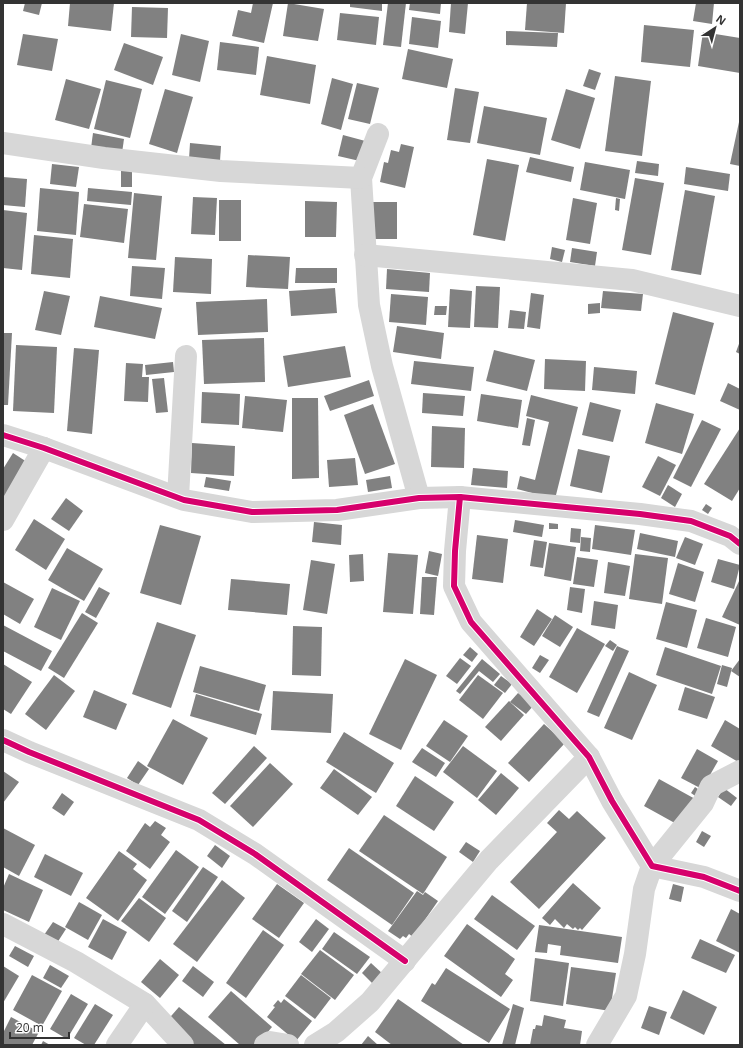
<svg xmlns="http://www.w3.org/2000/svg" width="743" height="1048" font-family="'Open Sans',sans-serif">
  <rect width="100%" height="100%" fill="#fff"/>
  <g fill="#818181">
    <polygon points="25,3 42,3 39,15 23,11"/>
    <polygon points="70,3 114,3 111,31 68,26"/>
    <polygon points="253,3 273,3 264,43 232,36 238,10 251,13"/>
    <polygon points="288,3 324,9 318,41 283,36"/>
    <polygon points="350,3 382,3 382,11 350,7"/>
    <polygon points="388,3 406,3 401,47 383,45"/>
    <polygon points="410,3 441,3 440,14 409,10"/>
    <polygon points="451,3 468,3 465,34 449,32"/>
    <polygon points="527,3 566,3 564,33 525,30"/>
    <polygon points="696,3 714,3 712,24 693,21"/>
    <polygon points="132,7 168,8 167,38 131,37"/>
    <polygon points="340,13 379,17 376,45 337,40"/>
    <polygon points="412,17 441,21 438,48 409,44"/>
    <polygon points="644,25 694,30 690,67 641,62"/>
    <polygon points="506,31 558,33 557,47 506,45"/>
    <polygon points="703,32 740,38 740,73 698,66"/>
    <polygon points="23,34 58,39 52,71 17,65"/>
    <polygon points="181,34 209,41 200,82 172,75"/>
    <polygon points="220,42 259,47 256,75 217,70"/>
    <polygon points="124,43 163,57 153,85 114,70"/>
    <polygon points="408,49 453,59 447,88 402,79"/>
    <polygon points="267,56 316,65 310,104 260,95"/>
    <polygon points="589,69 601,73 595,90 583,86"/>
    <polygon points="615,76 651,81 642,156 605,151"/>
    <polygon points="332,78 353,84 341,130 321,124"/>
    <polygon points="66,79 101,89 89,129 55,120"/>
    <polygon points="106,80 142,89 130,138 94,129"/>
    <polygon points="357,83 379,88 370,124 348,119"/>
    <polygon points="455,88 479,92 470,143 447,140"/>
    <polygon points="165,89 193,97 177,153 149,144"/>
    <polygon points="566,89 595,98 580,149 551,140"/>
    <polygon points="484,106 547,118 540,155 477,143"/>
    <polygon points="739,122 740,122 740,166 730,164"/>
    <polygon points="93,133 124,139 122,153 91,148"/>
    <polygon points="343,135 369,142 364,162 338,156"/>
    <polygon points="190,143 221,146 220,161 189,159"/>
    <polygon points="401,144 414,147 405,188 380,182 384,162 388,163 391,150 399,152"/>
    <polygon points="530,157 574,167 571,182 526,172"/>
    <polygon points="487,159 519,165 505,241 473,235"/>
    <polygon points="637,161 659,164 658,176 635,173"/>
    <polygon points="585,162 630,170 625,199 580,190"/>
    <polygon points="52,164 79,167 76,187 50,184"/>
    <polygon points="686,167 730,174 728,191 684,184"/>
    <rect x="121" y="171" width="11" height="16"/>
    <polygon points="3,177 27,179 25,207 3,205"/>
    <polygon points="635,178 664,183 651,255 622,250"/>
    <polygon points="40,188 79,192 76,235 37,231"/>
    <polygon points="88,188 132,192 131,205 87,201"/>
    <polygon points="685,190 715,196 701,275 671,270"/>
    <polygon points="134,193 162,196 156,260 128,258"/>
    <polygon points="193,197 217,198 215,235 191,234"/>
    <polygon points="573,198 597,203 590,244 566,240"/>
    <polygon points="616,198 620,199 619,211 615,210"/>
    <rect x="219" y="200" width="22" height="41"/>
    <polygon points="305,201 337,202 336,237 305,237"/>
    <polygon points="373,202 397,202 397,239 372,239"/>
    <polygon points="84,204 128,209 124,243 80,237"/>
    <polygon points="3,210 27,213 22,270 3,268"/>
    <polygon points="34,235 73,239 70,278 31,274"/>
    <polygon points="552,247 565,250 562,262 550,259"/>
    <polygon points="572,248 597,252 595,266 570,262"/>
    <polygon points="248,255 290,257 288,289 246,287"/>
    <polygon points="175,257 212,259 211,294 173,292"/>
    <polygon points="132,266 165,268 162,299 130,296"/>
    <polygon points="296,268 337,268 337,283 295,283"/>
    <polygon points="387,269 430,273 429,292 386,289"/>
    <polygon points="476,286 500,287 498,328 474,327"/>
    <polygon points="335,288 337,313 291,316 289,291"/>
    <polygon points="450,289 472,291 470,328 448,327"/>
    <polygon points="44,291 70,296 61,335 35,330"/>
    <polygon points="603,291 643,294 641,311 601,308"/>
    <polygon points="531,293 544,295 540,329 527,327"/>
    <polygon points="391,294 428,297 426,325 389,322"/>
    <polygon points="100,296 162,308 155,339 94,327"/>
    <polygon points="267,299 268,332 198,335 196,302"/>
    <polygon points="600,303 600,313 588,314 588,304"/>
    <polygon points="435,306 447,306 446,315 434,315"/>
    <polygon points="510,310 526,312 524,329 508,328"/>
    <polygon points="673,312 714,323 695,395 655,384"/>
    <polygon points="397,326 444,333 441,359 393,352"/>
    <polygon points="3,333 12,333 8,405 3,405"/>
    <polygon points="264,338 265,382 204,384 202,340"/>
    <polygon points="740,341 740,354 736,352"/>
    <polygon points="16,345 57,347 54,413 13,411"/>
    <polygon points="345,346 351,377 288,387 283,356"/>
    <polygon points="74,348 99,350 92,434 67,431"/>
    <polygon points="494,350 535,360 527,391 486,381"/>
    <polygon points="545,359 586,361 585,391 544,389"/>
    <polygon points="414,361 474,367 471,391 411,384"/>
    <polygon points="173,362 174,372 146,375 145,365"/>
    <polygon points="126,363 143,364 142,377 149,377 148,402 124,401"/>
    <polygon points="594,367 637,371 635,394 592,390"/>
    <polygon points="164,378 168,412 156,413 152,379"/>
    <polygon points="369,380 374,396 330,411 324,396"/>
    <polygon points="728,383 740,389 740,410 720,401"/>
    <polygon points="202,392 240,394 239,425 201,423"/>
    <polygon points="423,393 465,396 463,416 422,413"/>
    <polygon points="481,394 522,400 518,428 477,421"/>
    <polygon points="531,395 578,407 555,499 517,489 520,476 535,480 549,422 526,416"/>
    <polygon points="245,396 287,400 283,432 242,428"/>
    <polygon points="292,398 318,398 319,478 292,479"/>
    <polygon points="590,402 621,410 613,442 582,435"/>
    <polygon points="656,403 694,414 682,454 645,443"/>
    <polygon points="373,404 395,464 365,474 344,415"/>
    <polygon points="527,418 535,420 530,446 522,445"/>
    <polygon points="702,420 721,429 691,487 673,478"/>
    <polygon points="432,426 465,428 464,468 431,467"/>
    <polygon points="740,428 740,488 732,501 704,484"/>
    <polygon points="192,443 235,446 234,476 191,473"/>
    <polygon points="578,449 610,456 602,493 570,486"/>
    <polygon points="13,453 27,462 3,501 3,469"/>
    <polygon points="658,456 676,465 660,496 642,487"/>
    <polygon points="355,458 358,485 329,487 327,460"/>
    <polygon points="473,468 508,471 507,488 471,485"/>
    <polygon points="390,476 392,488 368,492 366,480"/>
    <polygon points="206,477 231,481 229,491 204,487"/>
    <polygon points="668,485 682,494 675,507 661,498"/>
    <polygon points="66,498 83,511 69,531 51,519"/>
    <polygon points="706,504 712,508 708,514 702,510"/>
    <polygon points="34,519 65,539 46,570 15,550"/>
    <polygon points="515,520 544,525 542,537 513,532"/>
    <polygon points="314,522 342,525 341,545 312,542"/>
    <polygon points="549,523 558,524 558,529 549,529"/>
    <polygon points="160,525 201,536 181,605 140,593"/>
    <polygon points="595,525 635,530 631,555 592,549"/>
    <polygon points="571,528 581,529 580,543 570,542"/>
    <polygon points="640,533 678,541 675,557 637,549"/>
    <polygon points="477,535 508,539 503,583 472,579"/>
    <polygon points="581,537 591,538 590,552 580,551"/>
    <polygon points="685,537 703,544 695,565 676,558"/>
    <polygon points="534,540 547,542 543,568 530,566"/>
    <polygon points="549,543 576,547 571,581 544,576"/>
    <polygon points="67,548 103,569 84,601 48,580"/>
    <polygon points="429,551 442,554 438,576 425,573"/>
    <polygon points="388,553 418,555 413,614 383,612"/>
    <polygon points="363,554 364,581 350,582 349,555"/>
    <polygon points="635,554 668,558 662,604 629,599"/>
    <polygon points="577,557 598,560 594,587 573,584"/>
    <polygon points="718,559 740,565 734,589 711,582"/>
    <polygon points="311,560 335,564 327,614 303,610"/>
    <polygon points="608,562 630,566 625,596 604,593"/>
    <polygon points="678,563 704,572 695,602 669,594"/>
    <polygon points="422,577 437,577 434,615 420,614"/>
    <polygon points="231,579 290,584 287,615 228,610"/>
    <polygon points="740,579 740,625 722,617"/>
    <polygon points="3,582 34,599 20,624 3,614"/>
    <polygon points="99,587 110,593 96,618 85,612"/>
    <polygon points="570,587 585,589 582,613 567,610"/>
    <polygon points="52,588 80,601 61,640 34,627"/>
    <polygon points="594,601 618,605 615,629 591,625"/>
    <polygon points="666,602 697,610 687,648 656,639"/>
    <polygon points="537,609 552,619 534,646 520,637"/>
    <polygon points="82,613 98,623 64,678 48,668"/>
    <polygon points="555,615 573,627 560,647 542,636"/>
    <polygon points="706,618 736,627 728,657 697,648"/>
    <polygon points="157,622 196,635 171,708 132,694"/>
    <polygon points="3,625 52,651 41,671 3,651"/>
    <polygon points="293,626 322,627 321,676 292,675"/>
    <polygon points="577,628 605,644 577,693 549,677"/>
    <polygon points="610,640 617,645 613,651 605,646"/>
    <polygon points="617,646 629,651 599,717 587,712"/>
    <polygon points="470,647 478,654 472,662 463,655"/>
    <polygon points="665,647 721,666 712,694 656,675"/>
    <polygon points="540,655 549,660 540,673 532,668"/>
    <polygon points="460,658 471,666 457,684 446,676"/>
    <polygon points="405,659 437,675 401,750 369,734"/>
    <polygon points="482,659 500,674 493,682 479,671 460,694 456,691"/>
    <polygon points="740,659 740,677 731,671"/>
    <polygon points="3,664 32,682 11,714 3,709"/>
    <polygon points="722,665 732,668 727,687 717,684"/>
    <polygon points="200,666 266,685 259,711 193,692"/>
    <polygon points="629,672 657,685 632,740 604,728"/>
    <polygon points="54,675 75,691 46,730 25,714"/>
    <polygon points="478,675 503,693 483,719 459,700"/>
    <polygon points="501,676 512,684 505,693 494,685"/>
    <polygon points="685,687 715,697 707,719 678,710"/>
    <polygon points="94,690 127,704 116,730 83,717"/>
    <polygon points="273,691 333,694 331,733 271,730"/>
    <polygon points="518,693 534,705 526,714 510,702"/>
    <polygon points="196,694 262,714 256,735 190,716"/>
    <polygon points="509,701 524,715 501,741 485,727"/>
    <polygon points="173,719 208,738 183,785 147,766"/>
    <polygon points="444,720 468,736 450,762 426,746"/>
    <polygon points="725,720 740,729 740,763 711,746"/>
    <polygon points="544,724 565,743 529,782 508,763"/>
    <polygon points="344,732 394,763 376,793 326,762"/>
    <polygon points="254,746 267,758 225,804 212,793"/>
    <polygon points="463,746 497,771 477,798 443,772"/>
    <polygon points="422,748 445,763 436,777 412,762"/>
    <polygon points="697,749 718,761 702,789 681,778"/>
    <polygon points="138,761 149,769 138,785 127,778"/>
    <polygon points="270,763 293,784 253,827 230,806"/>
    <polygon points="334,769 372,797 358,815 320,788"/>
    <polygon points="3,771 19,782 3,803"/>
    <polygon points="501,773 519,788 496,815 478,800"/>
    <polygon points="415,776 454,802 434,831 396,806"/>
    <polygon points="659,779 697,800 682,827 644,806"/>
    <polygon points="695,787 705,794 701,800 691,793"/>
    <polygon points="724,788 737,798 731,806 718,797"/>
    <polygon points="62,793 74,802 64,816 52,808"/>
    <polygon points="559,810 569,819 577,811 606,838 539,909 510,882 557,832 547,823"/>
    <polygon points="384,815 447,857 423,894 359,851"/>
    <polygon points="155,821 166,828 161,835 170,842 150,869 126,851 145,823 150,827"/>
    <polygon points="3,828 35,845 19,876 3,867"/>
    <polygon points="702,831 711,836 704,847 696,842"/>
    <polygon points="466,842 480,851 473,862 459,852"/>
    <polygon points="215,845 230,856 222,868 207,856"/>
    <polygon points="349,848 414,893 392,925 327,880"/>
    <polygon points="176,850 199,867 165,914 142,897"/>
    <polygon points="119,851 137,864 133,869 147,880 118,921 86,898"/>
    <polygon points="45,854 83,873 71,896 34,877"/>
    <polygon points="203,867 218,877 187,922 172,911"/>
    <polygon points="9,874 43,890 29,922 3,910 3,888"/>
    <polygon points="222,880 245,898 197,962 173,944"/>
    <polygon points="573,883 601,908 582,930 580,928 578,930 575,927 573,929 567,924 564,928 555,919 550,925 542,918"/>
    <polygon points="277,884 304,903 279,938 252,919"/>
    <polygon points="673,884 684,887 681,902 669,899"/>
    <polygon points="417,891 423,895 425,892 438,901 413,937 409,934 406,938 403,936 400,939 388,931"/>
    <polygon points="492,895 535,926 517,950 474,919"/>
    <polygon points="139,898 166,918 149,942 121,921"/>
    <polygon points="79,902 102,915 88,940 65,927"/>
    <polygon points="731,909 740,914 740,953 716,941"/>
    <polygon points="103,919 127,932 112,960 88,947"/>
    <polygon points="316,919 329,929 312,952 299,942"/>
    <polygon points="53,922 66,929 57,943 44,935"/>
    <polygon points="467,924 515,959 505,974 513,980 501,997 444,956"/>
    <polygon points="539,925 622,937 618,963 560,955 561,946 548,944 547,953 535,952"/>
    <polygon points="263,930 284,945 246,998 226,983"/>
    <polygon points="334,932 370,957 357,974 322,949"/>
    <polygon points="700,939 735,955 726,973 691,958"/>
    <polygon points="15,946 34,956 28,967 9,956"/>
    <polygon points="320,950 354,975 335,1000 301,974"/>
    <polygon points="535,958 569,963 563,1006 530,1001"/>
    <polygon points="160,959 179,975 160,998 141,982"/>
    <polygon points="371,963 384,975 374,985 362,973"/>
    <polygon points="50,965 69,976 61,988 43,978"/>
    <polygon points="3,966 19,976 3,1003"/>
    <polygon points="193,966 214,982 203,997 182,981"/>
    <polygon points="571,967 616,973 610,1011 566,1004"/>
    <polygon points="446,968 510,1009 489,1043 421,1001 432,983 435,985"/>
    <polygon points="32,975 62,991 42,1026 13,1010"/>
    <polygon points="301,975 331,998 315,1019 285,996"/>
    <polygon points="683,990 717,1007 704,1035 670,1018"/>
    <polygon points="231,991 272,1027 257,1045 240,1045 208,1017"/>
    <polygon points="71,994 88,1004 67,1039 50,1029"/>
    <polygon points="284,999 312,1021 296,1041 267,1017 275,1007 273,1006 278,1000 281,1003"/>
    <polygon points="398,999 464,1045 392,1045 375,1032"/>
    <polygon points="95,1004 113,1015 94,1045 86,1045 74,1038"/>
    <polygon points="513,1004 524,1008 515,1045 502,1045"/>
    <polygon points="649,1006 667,1012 659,1035 641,1028"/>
    <polygon points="179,1007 226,1045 192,1045 165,1023"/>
    <polygon points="544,1015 566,1020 564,1028 582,1031 580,1045 530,1045 533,1029 535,1029 536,1025 542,1026"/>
    <polygon points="11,1017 39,1032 32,1045 3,1045 3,1033"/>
    <polygon points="368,1036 378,1045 361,1045"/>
    <polygon points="43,1041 50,1045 41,1045"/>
  </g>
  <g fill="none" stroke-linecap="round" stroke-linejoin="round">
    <g stroke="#d7d7d7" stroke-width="22">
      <polyline points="378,134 361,178 369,305 382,366 419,498"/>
      <polyline points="3,143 104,158 221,171 361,178"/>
      <polyline points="365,255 632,280 740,306"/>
      <polyline points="3,435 44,448 184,500 252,512 337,510 419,498 460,497 640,514 691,521 730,536 740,544"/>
      <polyline points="178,497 186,356"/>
      <polyline points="460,497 455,551 454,586 471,622 589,757 612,801 652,866 704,877 740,891"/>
      <polyline points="3,520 44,448"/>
      <polyline points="3,740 29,752 199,820 255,854 405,961"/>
      <polyline points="3,924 76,962 145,1004 183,1045"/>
      <polyline points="117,1045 145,1004"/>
      <polyline points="265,1045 270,1042 288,1045"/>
      <polyline points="315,1045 336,1032 370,1002 489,860 589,757"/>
      <polyline points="597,1045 626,996 635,954 644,889 652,866 703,803 711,786 740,771"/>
    </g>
    <g stroke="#fff" stroke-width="8">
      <g id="cycleway">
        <polyline points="3,435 44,448 184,500 252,512 337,510 419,498 460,497 640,514 691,521 730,536 740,544"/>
        <polyline points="460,497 455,551 454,586 471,622 589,757 612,801 652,866 704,877 740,891"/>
        <polyline points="3,740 29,752 199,820 255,854 405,961"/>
      </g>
    </g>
    <use href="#cycleway" stroke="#d6006c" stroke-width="6"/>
  </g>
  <rect width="743" height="1048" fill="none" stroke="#333333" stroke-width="8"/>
  <g transform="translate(715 28) rotate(36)" stroke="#ffffff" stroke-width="3" paint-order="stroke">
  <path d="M0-3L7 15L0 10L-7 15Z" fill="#333333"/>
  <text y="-6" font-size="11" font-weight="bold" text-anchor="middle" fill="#333333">N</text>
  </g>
  <path d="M10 1032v6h59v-6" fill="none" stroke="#333333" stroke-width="2"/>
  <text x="16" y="1032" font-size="12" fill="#333333" stroke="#ffffff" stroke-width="3" paint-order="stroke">20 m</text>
</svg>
